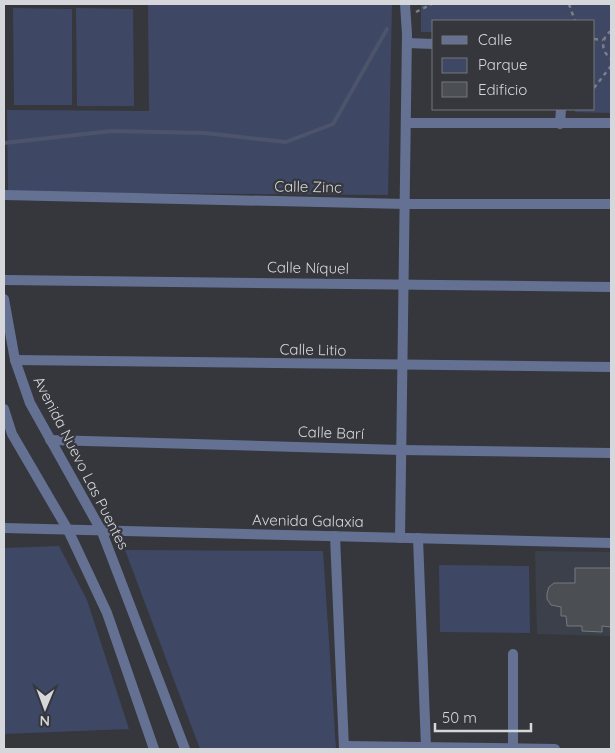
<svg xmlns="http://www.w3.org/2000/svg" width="615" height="753" font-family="Quicksand,sans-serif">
  <rect width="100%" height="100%" fill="#35373c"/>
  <polygon fill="#3b404a" points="535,551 611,552 611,636 537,634"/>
  <g fill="#3e4865">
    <polygon points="148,4 392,4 388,195 8,192 7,110 149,111"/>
    <polygon points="421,4 611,4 611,113 575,112 575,109 594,109 594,21 434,21 434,32 421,32"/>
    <polygon points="13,8 72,9 72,105 14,105"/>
    <polygon points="76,8 133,9 134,106 77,106"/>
    <polygon points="59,546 87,600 129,729 4,734 4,548"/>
    <polygon points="125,550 323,551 336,749 200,749"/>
    <polygon points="439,565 529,566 530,633 440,632"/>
  </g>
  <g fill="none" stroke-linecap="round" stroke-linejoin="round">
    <polyline stroke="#4c536a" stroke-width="4" points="4,143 112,131 205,133 286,142 333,124 387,29"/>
  </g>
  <polygon fill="#4b4e53" stroke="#77797f" points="575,568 611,568 611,627 602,626 602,632 582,631 582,626 567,626 566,616 561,616 561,607 551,605 547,599 547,593 549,587 554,583 575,583"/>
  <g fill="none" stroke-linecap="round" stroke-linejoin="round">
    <g stroke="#7c7e82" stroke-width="2.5" stroke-dasharray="4 4" stroke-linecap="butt">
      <polyline points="569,4 575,21"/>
      <polyline points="416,12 432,4"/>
      <path d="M611 31C600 39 601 51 611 59"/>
      <polyline points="594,39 603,40"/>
      <polyline points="594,88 611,66"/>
    </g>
    <g stroke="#647193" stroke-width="10">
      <polyline points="407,43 434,44"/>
      <polyline points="406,123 611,123"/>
      <polyline points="560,124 561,109"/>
      <polyline points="4,195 405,204 611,204"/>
      <polyline points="4,280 611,287"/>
      <polyline points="15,360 611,367"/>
      <polyline points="50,440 401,450 611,453"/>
      <polyline points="4,528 611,543"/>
      <polyline points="335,536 344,749"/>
      <polyline points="400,538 407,34 405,4"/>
      <polyline points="418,538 426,747"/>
      <polyline points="513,654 513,747"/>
      <polyline points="345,746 555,749"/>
    </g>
    <g stroke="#647193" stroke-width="10">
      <polyline points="4,299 15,360 30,403 102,532 185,749"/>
      <polyline points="4,409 12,434 68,530 107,613 154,749"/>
    </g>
  </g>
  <g text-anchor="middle" stroke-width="4.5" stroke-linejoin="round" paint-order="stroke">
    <g font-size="15" fill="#d5d7da" stroke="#35373c">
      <text transform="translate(308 187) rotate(1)" y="5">Calle Zinc</text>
      <text transform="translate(308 268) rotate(1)" y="5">Calle Níquel</text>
      <text transform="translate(313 350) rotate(1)" y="5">Calle Litio</text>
      <text transform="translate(331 433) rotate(2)" y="5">Calle Barí</text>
      <text transform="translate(81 463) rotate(63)" y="5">Avenida Nuevo Las Puentes</text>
      <text transform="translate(308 521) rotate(1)" y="5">Avenida Galaxia</text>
    </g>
  </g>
  <rect width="615" height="753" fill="none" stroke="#d5d7da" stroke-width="10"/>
  <rect x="432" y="20" width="162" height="90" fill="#35373c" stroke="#75777b"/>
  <rect x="442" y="36" width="25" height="8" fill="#647193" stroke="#75777b"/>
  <text x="478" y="45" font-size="15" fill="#d5d7da">Calle</text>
  <rect x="442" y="58" width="25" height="15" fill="#3e4865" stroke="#75777b"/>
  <text x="478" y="70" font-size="15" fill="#d5d7da">Parque</text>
  <rect x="442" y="82" width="25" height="15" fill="#4b4e53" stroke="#75777b"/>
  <text x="478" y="95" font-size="15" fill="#d5d7da">Edificio</text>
  <g transform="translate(45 708) rotate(181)" stroke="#35373c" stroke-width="4" paint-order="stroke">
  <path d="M0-4L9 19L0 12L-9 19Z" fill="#d5d7da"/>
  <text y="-8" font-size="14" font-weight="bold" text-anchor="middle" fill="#d5d7da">N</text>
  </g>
  <path d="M435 723v8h96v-8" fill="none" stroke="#d5d7da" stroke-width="2.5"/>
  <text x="442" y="723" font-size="15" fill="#d5d7da" stroke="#35373c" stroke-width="4" paint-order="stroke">50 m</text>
</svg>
